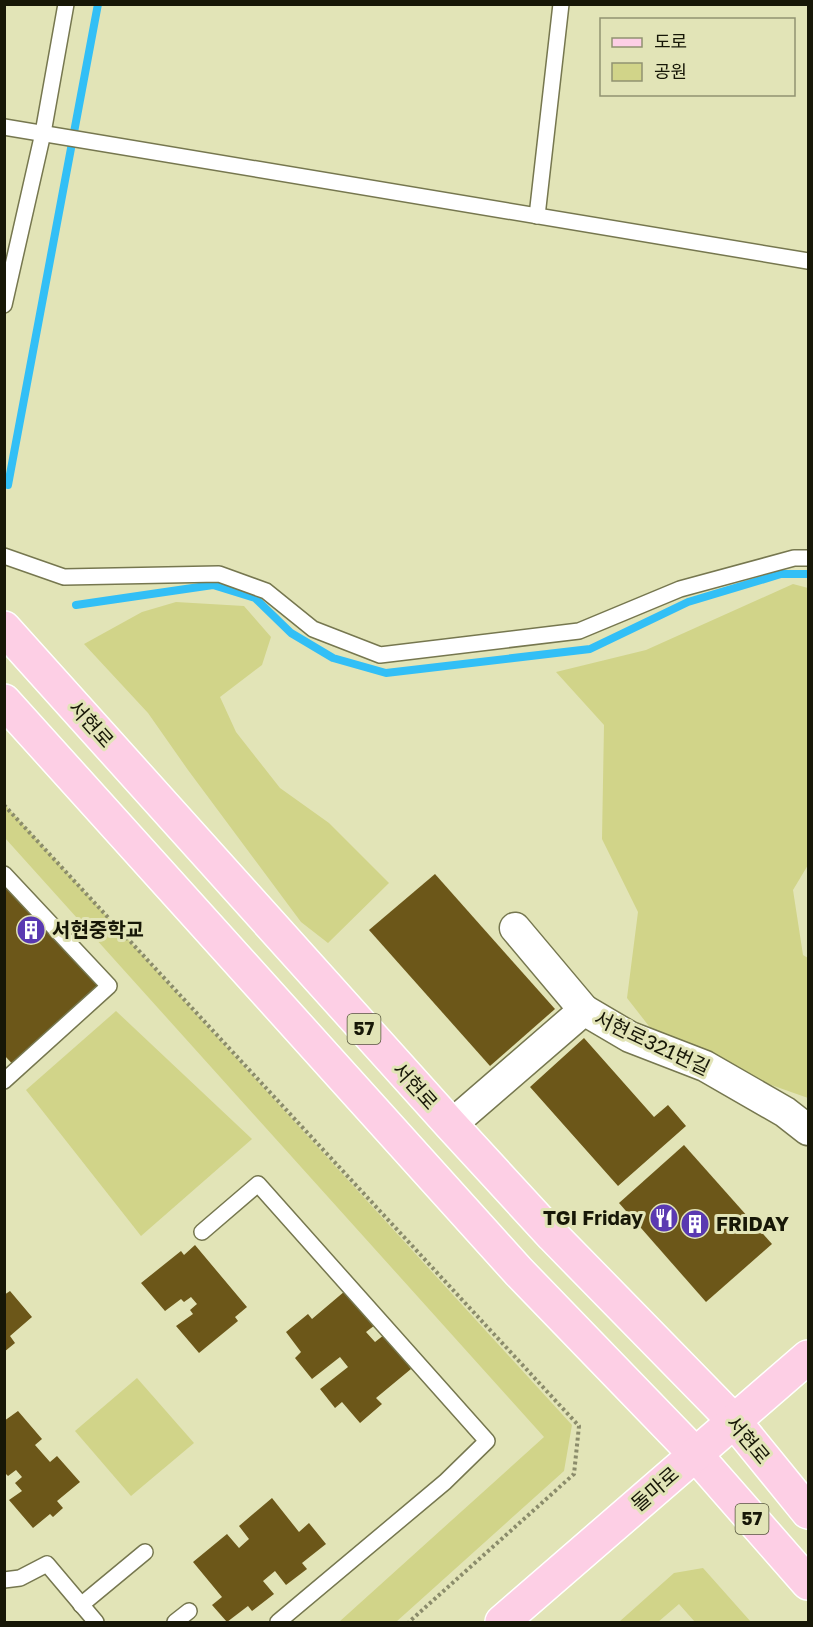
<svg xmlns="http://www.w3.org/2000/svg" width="813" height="1627" font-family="'Golos Text','Noto Sans KR',sans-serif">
  <rect width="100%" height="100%" fill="#e2e4b7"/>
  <g fill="#d1d489">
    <polygon points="793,584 808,588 808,865 793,890 803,955 808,958 808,1098 666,1048 627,998 638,912 602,839 604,725 556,672 646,650"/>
    <polygon points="176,602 244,606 271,637 262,665 220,697 236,732 280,788 329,823 389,883 328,943 301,922 188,770 148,713 84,644 142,612"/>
    <polygon points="4,804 572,1425 564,1471 396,1622 339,1622 544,1437 5,838"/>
    <polygon points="116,1011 252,1139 141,1236 26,1090"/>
    <polygon points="137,1378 194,1443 131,1496 75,1431"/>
    <polygon points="703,1568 751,1622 695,1622 679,1604 658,1622 619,1622 674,1573"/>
  </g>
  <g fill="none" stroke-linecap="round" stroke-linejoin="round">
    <g stroke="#32bff6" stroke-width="8">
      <polyline points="8,485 98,4"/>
      <polyline points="76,605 213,585 255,598 291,633 333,658 386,673 590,649 688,602 781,574 808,574"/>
    </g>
  </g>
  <g fill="#6c5719">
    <polygon points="4,874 109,986 18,1070 4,1055"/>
    <polygon points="435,874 555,1009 490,1066 369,930"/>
    <polygon points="584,1038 654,1117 668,1105 686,1126 618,1186 530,1087"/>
    <polygon points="684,1145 772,1244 706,1302 619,1203"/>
    <polygon points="195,1245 247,1307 235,1317 238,1321 199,1353 176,1326 193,1314 190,1310 197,1304 191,1297 184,1302 181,1299 165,1311 141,1283 181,1251 184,1255"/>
    <polygon points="10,1291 32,1317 10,1336 15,1343 4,1352 4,1295"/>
    <polygon points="345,1291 375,1325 366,1332 375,1342 384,1335 411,1369 376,1398 382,1404 360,1423 342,1402 335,1408 320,1389 348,1367 340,1357 312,1379 295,1358 301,1352 286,1332 308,1314 312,1319"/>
    <polygon points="18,1411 42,1439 35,1445 50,1462 57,1456 80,1482 57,1501 63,1508 53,1517 50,1514 33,1528 9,1500 22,1491 15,1483 22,1477 16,1470 8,1476 4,1472 4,1421"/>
    <polygon points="272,1498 299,1532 309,1523 326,1544 302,1563 307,1569 286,1585 275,1571 263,1581 274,1594 252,1611 248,1606 227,1622 212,1605 222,1597 193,1562 227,1534 239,1548 249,1539 239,1526"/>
  </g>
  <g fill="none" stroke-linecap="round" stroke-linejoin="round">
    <g stroke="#76774f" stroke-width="18">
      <g id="lane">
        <polyline points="4,127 808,261"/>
        <polyline points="537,216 561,4"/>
        <polyline points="4,305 43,133 66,4"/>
        <polyline points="4,556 64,577 219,574 266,591 313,629 380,655 579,631 680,589 794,558 808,558"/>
        <polyline points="4,874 109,986 4,1081"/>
        <polyline points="202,1232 258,1184 487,1441 445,1482 278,1622"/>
        <polyline points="4,1580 20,1578 47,1564 96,1622"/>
        <polyline points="81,1605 145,1552"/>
        <polyline points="175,1622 189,1611"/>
      </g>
    </g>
    <g stroke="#76774f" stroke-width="33">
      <g id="street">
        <polyline points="515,928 584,1010"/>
        <polyline points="451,1125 584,1010 630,1037 705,1066 785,1112 808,1130"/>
      </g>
    </g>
    <g stroke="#fff" stroke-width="36">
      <g id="primary">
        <polyline points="4,628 451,1125 553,1236 734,1421 808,1512"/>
        <polyline points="4,701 519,1272 695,1454 808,1583"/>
        <polyline points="502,1622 808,1357"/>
      </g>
    </g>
    <polyline stroke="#8b8c6b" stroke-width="4" stroke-dasharray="3 3" stroke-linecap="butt" points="4,805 579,1426 574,1474 409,1622"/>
    <use href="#lane" stroke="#fff" stroke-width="15"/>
    <use href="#street" stroke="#fff" stroke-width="30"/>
    <use href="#primary" stroke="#fdcfe5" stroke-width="33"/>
  </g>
  <defs>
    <g id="building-disc" transform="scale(1.5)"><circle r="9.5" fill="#5a39b1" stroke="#e2e4b7"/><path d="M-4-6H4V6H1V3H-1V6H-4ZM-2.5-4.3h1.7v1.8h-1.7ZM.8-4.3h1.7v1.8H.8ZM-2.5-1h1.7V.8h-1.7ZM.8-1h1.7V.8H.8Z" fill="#fff"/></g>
    <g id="restaurant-disc" transform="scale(1.5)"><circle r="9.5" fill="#5a39b1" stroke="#e2e4b7"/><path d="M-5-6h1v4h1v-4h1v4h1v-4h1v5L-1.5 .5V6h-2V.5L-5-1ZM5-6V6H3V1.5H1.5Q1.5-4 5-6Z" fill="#fff"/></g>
  </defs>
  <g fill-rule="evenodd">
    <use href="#building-disc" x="31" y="930"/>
    <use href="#restaurant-disc" x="664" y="1218"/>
    <use href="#building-disc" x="695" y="1224"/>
  </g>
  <g text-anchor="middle" stroke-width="6" stroke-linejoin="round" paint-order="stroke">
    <g fill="#e2e4b7" stroke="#54543c" stroke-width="1.5">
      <rect x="347.5" y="1014" width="33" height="30" rx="4.5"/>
      <rect x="735.5" y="1504" width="33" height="30" rx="4.5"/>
    </g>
    <g font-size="18" font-weight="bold" fill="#171707">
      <text x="364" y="1035">57</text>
      <text x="752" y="1525">57</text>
    </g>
    <g font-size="20" fill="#171707" stroke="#e2e4b7">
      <text transform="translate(91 724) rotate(48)" y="7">서현로</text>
      <text transform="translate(652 1043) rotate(25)" y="7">서현로321번길</text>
      <text transform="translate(415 1086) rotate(48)" y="7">서현로</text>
      <text transform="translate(748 1440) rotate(50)" y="7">서현로</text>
      <text transform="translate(655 1489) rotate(-41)" y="7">돌마로</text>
    </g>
    <g font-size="20" font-weight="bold" fill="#171707" stroke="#e2e4b7" text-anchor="start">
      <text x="52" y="937">서현중학교</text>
      <text x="643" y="1225" text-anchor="end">TGI Friday</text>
      <text x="716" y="1231">FRIDAY</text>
    </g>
  </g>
  <rect width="813" height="1627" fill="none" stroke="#171707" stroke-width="12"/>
  <rect x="600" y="18" width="195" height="78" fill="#e2e4b7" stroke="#919271" stroke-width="1.5"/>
  <rect x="612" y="38" width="30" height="9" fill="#fdcfe5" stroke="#919271" stroke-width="1.5"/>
  <text x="654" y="48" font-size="18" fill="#171707">도로</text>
  <rect x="612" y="63" width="30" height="18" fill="#d1d489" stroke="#919271" stroke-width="1.5"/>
  <text x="654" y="78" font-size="18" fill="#171707">공원</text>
</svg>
